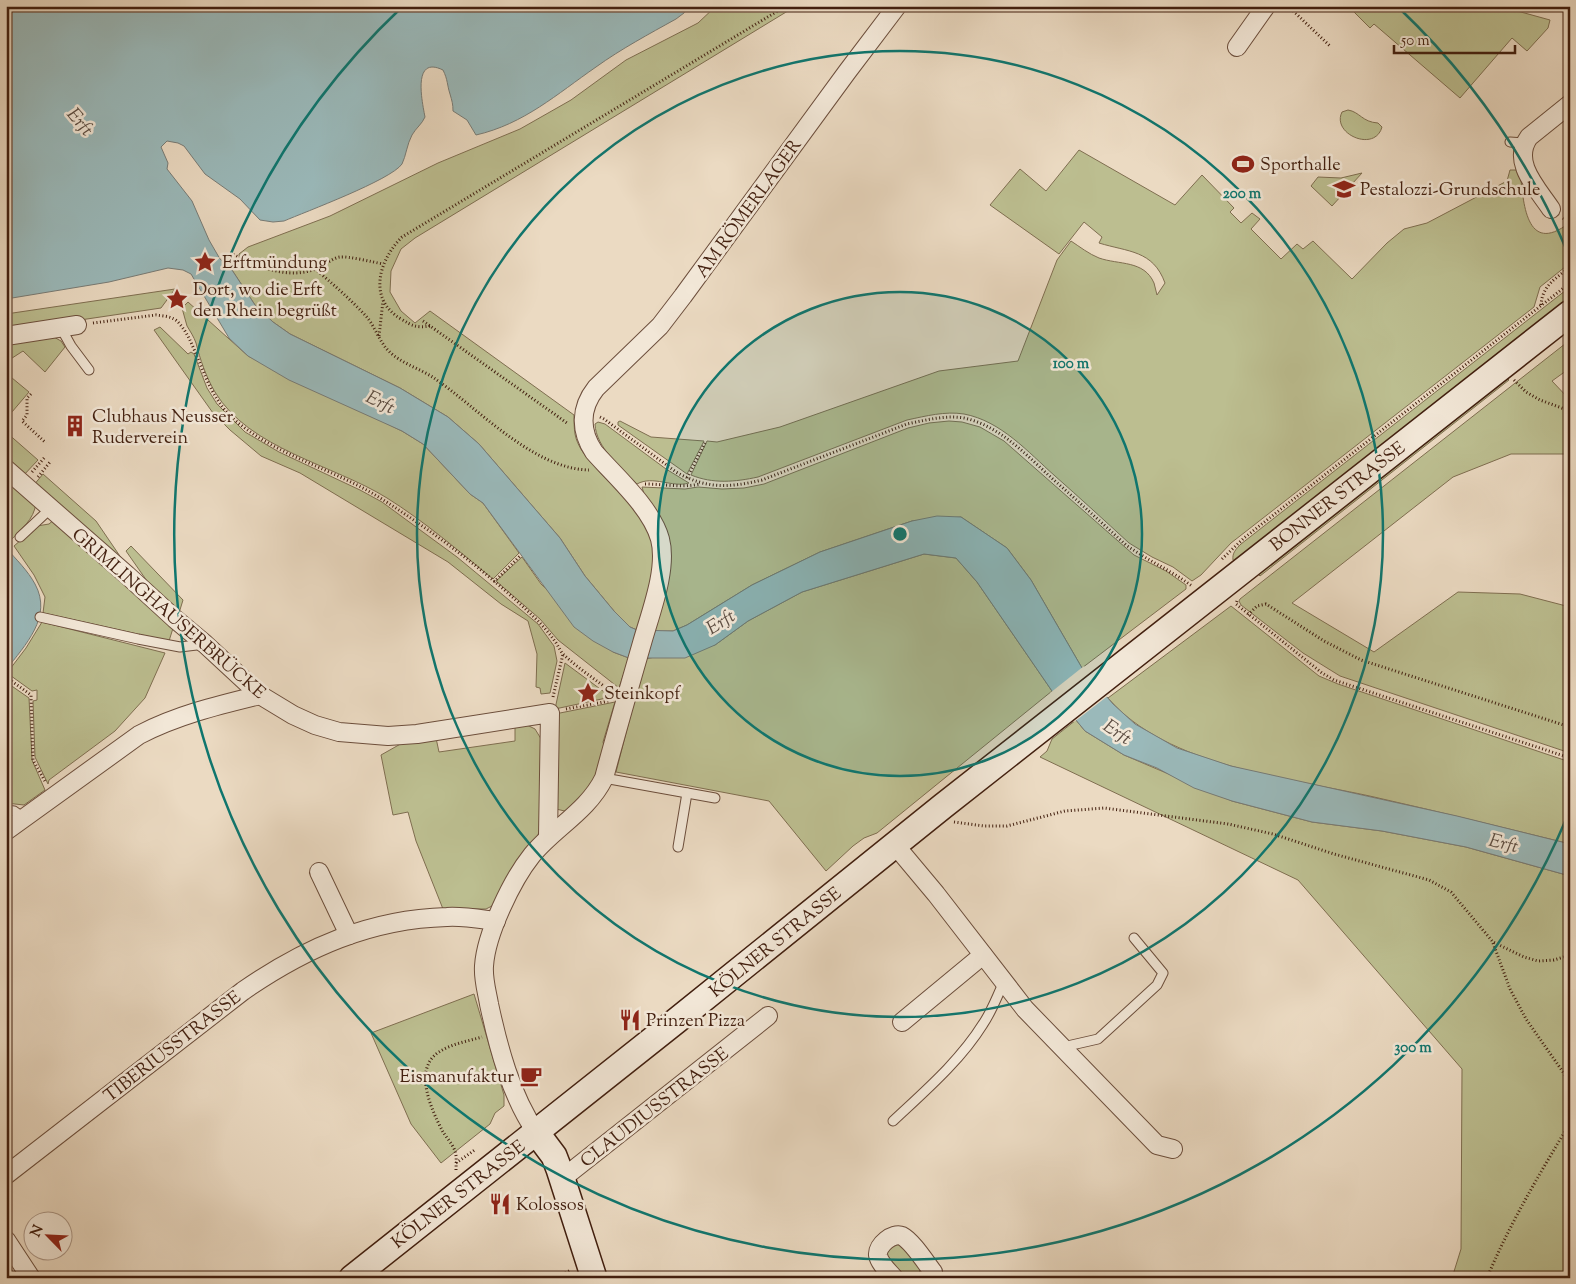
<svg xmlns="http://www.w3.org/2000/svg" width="1576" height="1284" font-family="'Sorts Mill Goudy',serif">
  <rect width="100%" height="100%" fill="#ebdac2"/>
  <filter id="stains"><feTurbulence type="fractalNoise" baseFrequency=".004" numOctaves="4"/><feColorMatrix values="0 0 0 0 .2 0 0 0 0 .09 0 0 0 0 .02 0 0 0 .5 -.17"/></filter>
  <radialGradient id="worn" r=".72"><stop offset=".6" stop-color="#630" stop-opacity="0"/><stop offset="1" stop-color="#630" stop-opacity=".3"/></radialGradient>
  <g fill="#bcbe90" stroke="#7f6e50">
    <path d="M716 6H796L415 238 401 249 391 271 390 292 401 311 415 323 430 311 574 415C574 421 574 428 575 434 577 446 586 457 594 466 616 491 652 516 654 552 655 578 644 605 637 630L630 627 614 611 585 576 560 538 479 444 448 417 400 388 290 334 273 322 255 305 230 267 240 268 239 254 248 247 330 216 438 163 520 129 571 100 626 60 698 23Z"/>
    <polygon points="1348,6 1499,6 1550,20 1548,28 1527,51 1512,38 1460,98 1374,24 1370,28"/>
    <path d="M1348 110C1360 112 1362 122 1378 123L1382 127C1375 153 1331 134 1342 112Z"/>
    <path d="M1079 150 1175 205 1202 175 1234 208 1230 212 1241 223 1252 213 1260 219 1251 229 1281 259 1297 244 1303 249 1313 241 1352 279 1387 243 1404 229 1427 223 1507 181 1510 170H1520C1523 196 1524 254 1565 226L1570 229V263L1540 287 1534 307 1231 543 1201 575 1192 581 1173 567 1152 557 1129 543C1104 520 1080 498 1055 476 1028 452 1001 421 964 414 945 411 926 416 907 420L758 477C735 482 713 484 691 475L707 441 717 442 780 427 939 371 1018 361 1057 260 1071 241C1080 247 1089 254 1099 258 1119 265 1144 260 1154 283 1155 287 1156 291 1157 295L1165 283C1153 250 1128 252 1099 243L1102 237 1084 222 1059 254 990 205 1020 169 1046 191Z"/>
    <polygon points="1362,173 1332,206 1311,186 1318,177 1341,178"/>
    <path d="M1570 287V302L1235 562 1233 560C1232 553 1236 549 1241 544Z"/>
    <polygon points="175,289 161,308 6,331 6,314"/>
    <path d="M188 302 248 356 402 431 423 444 470 494 483 503 519 553 493 579C460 552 424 521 387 498 334 465 249 449 215 392 206 377 200 359 196 343 194 337 190 331 187 326 185 320 184 314 182 308Z"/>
    <polygon points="160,327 188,354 191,352 194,354 207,388 217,404 245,432 279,452 360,490 382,502 457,557 538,624 554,646 557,661 550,693 541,694 540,688 536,687 537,654 528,621 501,604 448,562 300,473 261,456 230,430 213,413 154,330"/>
    <polygon points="52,336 61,341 65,347 45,372 23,351 6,362 6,341"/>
    <polygon points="1570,340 1570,368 1552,381 1570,400 1570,454 1511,454 1453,477 1292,603 1374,652 1458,592 1520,594 1570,607 1570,753 1340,676 1303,653 1241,605 1239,601 1240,599"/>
    <polygon points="6,373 29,392 6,419"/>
    <polygon points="1506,377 1509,380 1260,576 1257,573"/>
    <polygon points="620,421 651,437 704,441 687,474 618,425 618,422"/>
    <polygon points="949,421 962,422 980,427 1004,441 1134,555 1166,571 1186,585 1186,589 1082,668 1031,580 1007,548 961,517 912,521 820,552 752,585 687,625 673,631 653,631 665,530 655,508 644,494 642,487 685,489 698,487 722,489 744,488 764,484 908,428 929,423"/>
    <path d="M598 422 605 424 666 469 689 483C672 488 653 475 637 484 621 467 596 448 595 424Z"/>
    <polygon points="6,432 38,460 22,477 6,463"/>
    <path d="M6 474 36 503C34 520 21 529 10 541L6 535Z"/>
    <polygon points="43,474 96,521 126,565 33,486"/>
    <polygon points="56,518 174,625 169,641 43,613 45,597 34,575 14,546 37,526 49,524"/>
    <polygon points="131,546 183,600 179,613 147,581 126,551"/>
    <polygon points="924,554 956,558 977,582 1052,691 877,833 864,838 853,846 826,871 769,801 616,772 645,659 715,645 748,621 802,592"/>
    <polygon points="522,557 541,584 613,652 629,658 619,688 558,640 540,619 496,581"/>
    <path d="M1231 606 1319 676 1338 684 1570 762V844C1505 828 1440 812 1374 797 1290 778 1167 767 1108 698Z"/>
    <polygon points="42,622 165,653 145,698 115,731 49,780 48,784 35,757 33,701 37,700 37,690 32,691 7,673 26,648"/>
    <polygon points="565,663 611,697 555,709"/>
    <polygon points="6,682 29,698 32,760 45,790 24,805 6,803"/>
    <path d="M615 702 603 742C607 752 595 781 589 791 583 799 575 806 569 812L556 809 555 714Z"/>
    <polygon points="1076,720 1085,731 1124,755 1232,801 1312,822 1382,831 1466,847 1570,876 1570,1278 1452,1278 1461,1249 1462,1069 1298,880 1040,757 1047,751 1052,739"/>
    <polygon points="527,725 535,729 543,742 540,828 538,835 524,852 492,906 486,909 443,909 416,841 408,812 393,815 381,755 404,742 436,738 439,752 515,741 515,726"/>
    <polygon points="474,994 504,1095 504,1106 495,1113 490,1124 441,1163 411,1124 371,1033"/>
    <path d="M899 1241 921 1267 919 1273 915 1278H905L887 1256C886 1247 892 1245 899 1241Z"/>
  </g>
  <g fill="#9ab9ba" stroke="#777b76">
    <path d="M6 6H688L684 13 676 19C649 34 621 49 596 67 557 94 524 124 476 135L467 120 453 111C453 104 452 101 450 94 447 85 448 80 443 70 412 55 422 101 425 117 422 124 416 128 412 135 407 144 406 156 402 164 391 180 305 212 284 221L273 222 260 220 240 199 205 174 184 146 178 143 167 141 161 147 168 163 167 169 192 201 209 240 220 259 230 267 255 305 273 322 290 334 400 388 448 417 479 444 560 538 585 576 614 611 630 627 637 630 673 631 687 625 752 585 820 552 912 521 937 516 961 517 1007 548 1031 580 1082 668 1113 704 1135 724 1177 748 1231 766 1457 816 1570 844V876L1466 847 1382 831 1312 822 1232 801 1194 788 1157 768 1124 755 1085 731 1052 691 977 582 956 558 924 554 802 592 748 621 715 645 685 658H629L613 652 593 641 574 627 483 503 470 494 423 444 402 431 289 380 248 356 229 338 191 274 183 270 168 268 109 282 6 299Z"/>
    <path d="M6 548C16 559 28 571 35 584 53 617 25 645 6 670Z"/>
  </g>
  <polygon fill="#ebdac2" points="1084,666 1109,695 1074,722 1050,693"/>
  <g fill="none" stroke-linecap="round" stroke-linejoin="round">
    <g stroke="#6c4e3c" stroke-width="11">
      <g id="lane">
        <polyline points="1510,142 1524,143"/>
        <polyline points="61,328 71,346 89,370"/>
        <polyline points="20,537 50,509"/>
        <polyline points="40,617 138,639 180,647 205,644"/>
        <polyline points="604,778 715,798"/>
        <polyline points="6,810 14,811 24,818"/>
        <polyline points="678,847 687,793"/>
        <polyline points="1063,1047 1098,1039 1157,985 1163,973 1134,938"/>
        <path d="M893 1121C925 1091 960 1061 983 1024 992 1011 997 996 1004 982"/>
      </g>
    </g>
    <g stroke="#6c4e3c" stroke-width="20">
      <g id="street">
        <polyline points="1237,47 1266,6"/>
        <path d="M1551 209C1537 188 1511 162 1529 137L1570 104"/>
        <polyline points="6,336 77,325"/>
        <polyline points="6,469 127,575 175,619 205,644 260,695 293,715 315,725 339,732 388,736 417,734 550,713 548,837"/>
        <path d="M6 831 139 735C177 715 219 705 260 695"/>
        <polyline points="895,845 936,894 1025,1009 1157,1145 1173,1149"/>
        <polyline points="319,872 349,935"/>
        <polyline points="902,1022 983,955"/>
        <path d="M536 1132C511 1096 498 1046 489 1004 487 992 483 979 484 966 486 934 512 880 532 855 554 828 588 811 604 778 616 733 629 688 642 643 650 614 668 569 660 539 651 507 615 476 594 452 580 431 580 408 596 388L660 326 683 296 847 72 897 6"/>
        <path d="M6 1175 243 991C305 948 370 919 447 917 463 916 480 919 496 921"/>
        <polyline points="563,1178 768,1016"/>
        <polyline points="6,1240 31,1278"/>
        <path d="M894 1278C889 1272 879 1263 878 1255 877 1245 893 1232 902 1236 912 1241 926 1263 933 1272"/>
      </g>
    </g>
    <g stroke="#421f0f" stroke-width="28">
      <g id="secondary">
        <polyline points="536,1132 554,1156 559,1169 594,1278"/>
        <polyline points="352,1278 676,1021 943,806 1570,313"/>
      </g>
    </g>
    <g stroke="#421f0f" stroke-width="3" stroke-dasharray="1 2.5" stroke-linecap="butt">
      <polyline points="1288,6 1330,46"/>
      <polyline points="1563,218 1570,224"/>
      <path d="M230 253C257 266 286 280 316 269 324 266 332 258 340 257 348 256 373 262 383 264"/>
      <path d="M315 269C332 283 351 300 366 316 374 325 378 338 386 348 397 362 419 368 434 378 478 408 533 469 589 470"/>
      <path d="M1541 305C1542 286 1556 278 1570 267"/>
      <polyline points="423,321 567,423"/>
      <path d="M93 323 156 315C163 316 171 316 177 321 186 330 191 342 196 354 206 378 215 404 236 421 280 458 338 470 385 501 438 535 491 575 537 620 543 626 549 633 554 640 558 645 560 651 564 655 579 669 596 680 612 692"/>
      <path d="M430 326C416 328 413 326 401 319 367 299 379 260 402 237L786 6"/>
      <polyline points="379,336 383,301"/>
      <polyline points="1514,380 1526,392 1540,400 1570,411"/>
      <polyline points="31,394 27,398 27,415 22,421 46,443"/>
      <path d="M600 417 604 419 676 472C706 489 729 488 762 480L907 424C926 420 945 415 964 418 1001 426 1028 457 1055 481 1079 502 1102 523 1126 545 1147 560 1170 570 1192 586"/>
      <polyline points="32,472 45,457"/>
      <polyline points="38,477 50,462"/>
      <polyline points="687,478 705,443"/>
      <path d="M645 484C664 484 681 488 700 484"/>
      <polyline points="1222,559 1244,538 1570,283"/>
      <polyline points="494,582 520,556"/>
      <polyline points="1237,601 1236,604 1322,673 1334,680 1570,758"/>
      <polyline points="1248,615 1257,606 1266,604 1324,641 1361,660 1570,727"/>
      <polyline points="6,677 31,695 33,760 46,783"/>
      <polyline points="553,697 563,654"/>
      <polyline points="566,709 609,701"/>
      <polyline points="954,822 984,826 1007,826 1065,811 1104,808 1228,824 1273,834 1334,854 1429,880 1451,892 1493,942 1524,957 1538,961 1554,960 1570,955"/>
      <polyline points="1493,943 1510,989 1526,1019 1570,1082"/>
      <polyline points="456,1163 476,1149"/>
      <path d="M456 1170C456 1165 457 1157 455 1151 453 1145 447 1138 443 1132 432 1111 412 1069 439 1052 451 1044 468 1041 482 1037"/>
      <polyline points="556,1278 571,1270"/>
      <path d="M1487 1278C1510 1223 1540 1173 1570 1123"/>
    </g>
    <use href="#lane" stroke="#f2e7d7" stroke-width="9"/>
    <use href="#street" stroke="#f2e7d7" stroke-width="18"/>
    <use href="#secondary" stroke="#f2e7d7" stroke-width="25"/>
  </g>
  <circle cx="900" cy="534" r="242" fill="#0f766e" fill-opacity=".12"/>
  <g fill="none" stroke="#0f766e" stroke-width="2.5">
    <circle cx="900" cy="534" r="242"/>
    <circle cx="900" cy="534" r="483"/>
    <path d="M1567 817A725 725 0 1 1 401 8M1399 8A725 725 0 0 1 1567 251"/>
  </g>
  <defs>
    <g id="stadium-bare" transform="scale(1.725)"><path d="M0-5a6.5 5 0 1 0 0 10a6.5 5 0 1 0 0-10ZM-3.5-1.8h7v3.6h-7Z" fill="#8f2418" stroke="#f2e7d7" stroke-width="2.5" paint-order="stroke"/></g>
    <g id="school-bare" transform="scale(1.725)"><path d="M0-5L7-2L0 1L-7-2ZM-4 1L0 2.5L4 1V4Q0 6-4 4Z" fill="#8f2418" stroke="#f2e7d7" stroke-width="2.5" paint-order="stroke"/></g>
    <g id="sight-bare" transform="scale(1.725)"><path d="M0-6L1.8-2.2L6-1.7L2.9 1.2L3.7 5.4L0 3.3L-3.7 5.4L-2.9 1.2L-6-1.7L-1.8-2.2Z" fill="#8f2418" stroke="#f2e7d7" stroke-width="2.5" paint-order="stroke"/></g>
    <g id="building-bare" transform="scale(1.725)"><path d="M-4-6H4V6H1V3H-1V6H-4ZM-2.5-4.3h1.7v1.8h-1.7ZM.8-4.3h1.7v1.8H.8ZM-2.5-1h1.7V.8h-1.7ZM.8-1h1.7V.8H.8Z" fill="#8f2418" stroke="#f2e7d7" stroke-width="2.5" paint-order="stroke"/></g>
    <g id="restaurant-bare" transform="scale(1.725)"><path d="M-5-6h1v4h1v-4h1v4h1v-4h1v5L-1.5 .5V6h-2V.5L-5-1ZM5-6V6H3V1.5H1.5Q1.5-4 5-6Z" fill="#8f2418" stroke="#f2e7d7" stroke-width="2.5" paint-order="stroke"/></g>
    <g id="cafe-bare" transform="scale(1.725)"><path d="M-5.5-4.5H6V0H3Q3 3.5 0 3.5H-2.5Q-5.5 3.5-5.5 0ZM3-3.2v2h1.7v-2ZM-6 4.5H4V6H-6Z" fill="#8f2418" stroke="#f2e7d7" stroke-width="2.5" paint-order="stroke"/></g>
  </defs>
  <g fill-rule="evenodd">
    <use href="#stadium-bare" x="1243" y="164"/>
    <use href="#school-bare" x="1344" y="189"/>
    <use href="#sight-bare" x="205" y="262"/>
    <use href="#sight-bare" x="177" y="299"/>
    <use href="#building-bare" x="75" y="426"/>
    <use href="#sight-bare" x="588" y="693"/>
    <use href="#restaurant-bare" x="630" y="1020"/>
    <use href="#cafe-bare" x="531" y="1076"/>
    <use href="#restaurant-bare" x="500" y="1204"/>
  </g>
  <g text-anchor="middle" stroke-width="5" stroke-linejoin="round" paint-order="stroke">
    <g font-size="18" fill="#421f0f" stroke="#f2e7d7" text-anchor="start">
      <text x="1260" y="170">Sporthalle</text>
      <text x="1360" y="195">Pestalozzi-Grundschule</text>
      <text x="222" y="268">Erftmündung</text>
      <text x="193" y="295">Dort, wo die Erft<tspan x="193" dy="21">den Rhein begrüßt</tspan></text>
      <text x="92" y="422">Clubhaus Neusser<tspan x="92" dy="21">Ruderverein</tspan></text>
      <text x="604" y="699">Steinkopf</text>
      <text x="646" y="1026">Prinzen Pizza</text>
      <text x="514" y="1082" text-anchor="end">Eismanufaktur</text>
      <text x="516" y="1210">Kolossos</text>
    </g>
    <g font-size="18" fill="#421f0f" stroke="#f2e7d7">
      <text transform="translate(748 208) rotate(-54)" y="6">AM RÖMERLAGER</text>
      <text transform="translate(1337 496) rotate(-38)" y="6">BONNER STRASSE</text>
      <text transform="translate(169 613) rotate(41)" y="6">GRIMLINGHAUSERBRÜCKE</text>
      <text transform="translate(775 942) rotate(-39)" y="6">KÖLNER STRASSE</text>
      <text transform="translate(172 1046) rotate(-38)" y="6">TIBERIUSSTRASSE</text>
      <text transform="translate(654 1107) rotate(-38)" y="6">CLAUDIUSSTRASSE</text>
      <text transform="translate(458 1194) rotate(-38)" y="6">KÖLNER STRASSE</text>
    </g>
    <g font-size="19" font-style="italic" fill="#5c4d42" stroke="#f2e7d7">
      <text transform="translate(81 121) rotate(49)" y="7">Erft</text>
      <text transform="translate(381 401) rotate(26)" y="7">Erft</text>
      <text transform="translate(720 621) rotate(-32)" y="7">Erft</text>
      <text transform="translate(1118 731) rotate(34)" y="7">Erft</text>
      <text transform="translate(1504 842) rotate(14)" y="7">Erft</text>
    </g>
  </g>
  <circle cx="900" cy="534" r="8" fill="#0f766e" stroke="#f2e7d7" stroke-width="2.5"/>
  <g font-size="15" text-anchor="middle" font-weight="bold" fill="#0f766e" stroke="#f2e7d7" stroke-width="5" stroke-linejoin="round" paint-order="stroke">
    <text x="1242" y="198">200 m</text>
    <text x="1071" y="368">100 m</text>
    <text x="1413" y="1052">300 m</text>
  </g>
  <rect width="1576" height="1284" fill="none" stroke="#ebdac2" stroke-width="25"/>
  <rect x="8" y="8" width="1561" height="1269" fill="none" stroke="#421f0f" stroke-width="2.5"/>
  <rect x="12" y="12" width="1551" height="1259" fill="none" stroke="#421f0f"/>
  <g transform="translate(48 1236) rotate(294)"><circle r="24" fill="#f2e7d7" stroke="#ac9787"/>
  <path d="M0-4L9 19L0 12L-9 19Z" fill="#8f2418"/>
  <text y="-8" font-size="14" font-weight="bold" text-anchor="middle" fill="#421f0f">N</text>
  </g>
  <path d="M1394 45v8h121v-8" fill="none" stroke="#421f0f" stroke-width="2.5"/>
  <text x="1401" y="45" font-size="15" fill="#421f0f" stroke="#f2e7d7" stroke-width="4" paint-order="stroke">50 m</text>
  <rect width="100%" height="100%" filter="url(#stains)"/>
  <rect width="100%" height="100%" fill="url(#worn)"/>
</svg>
